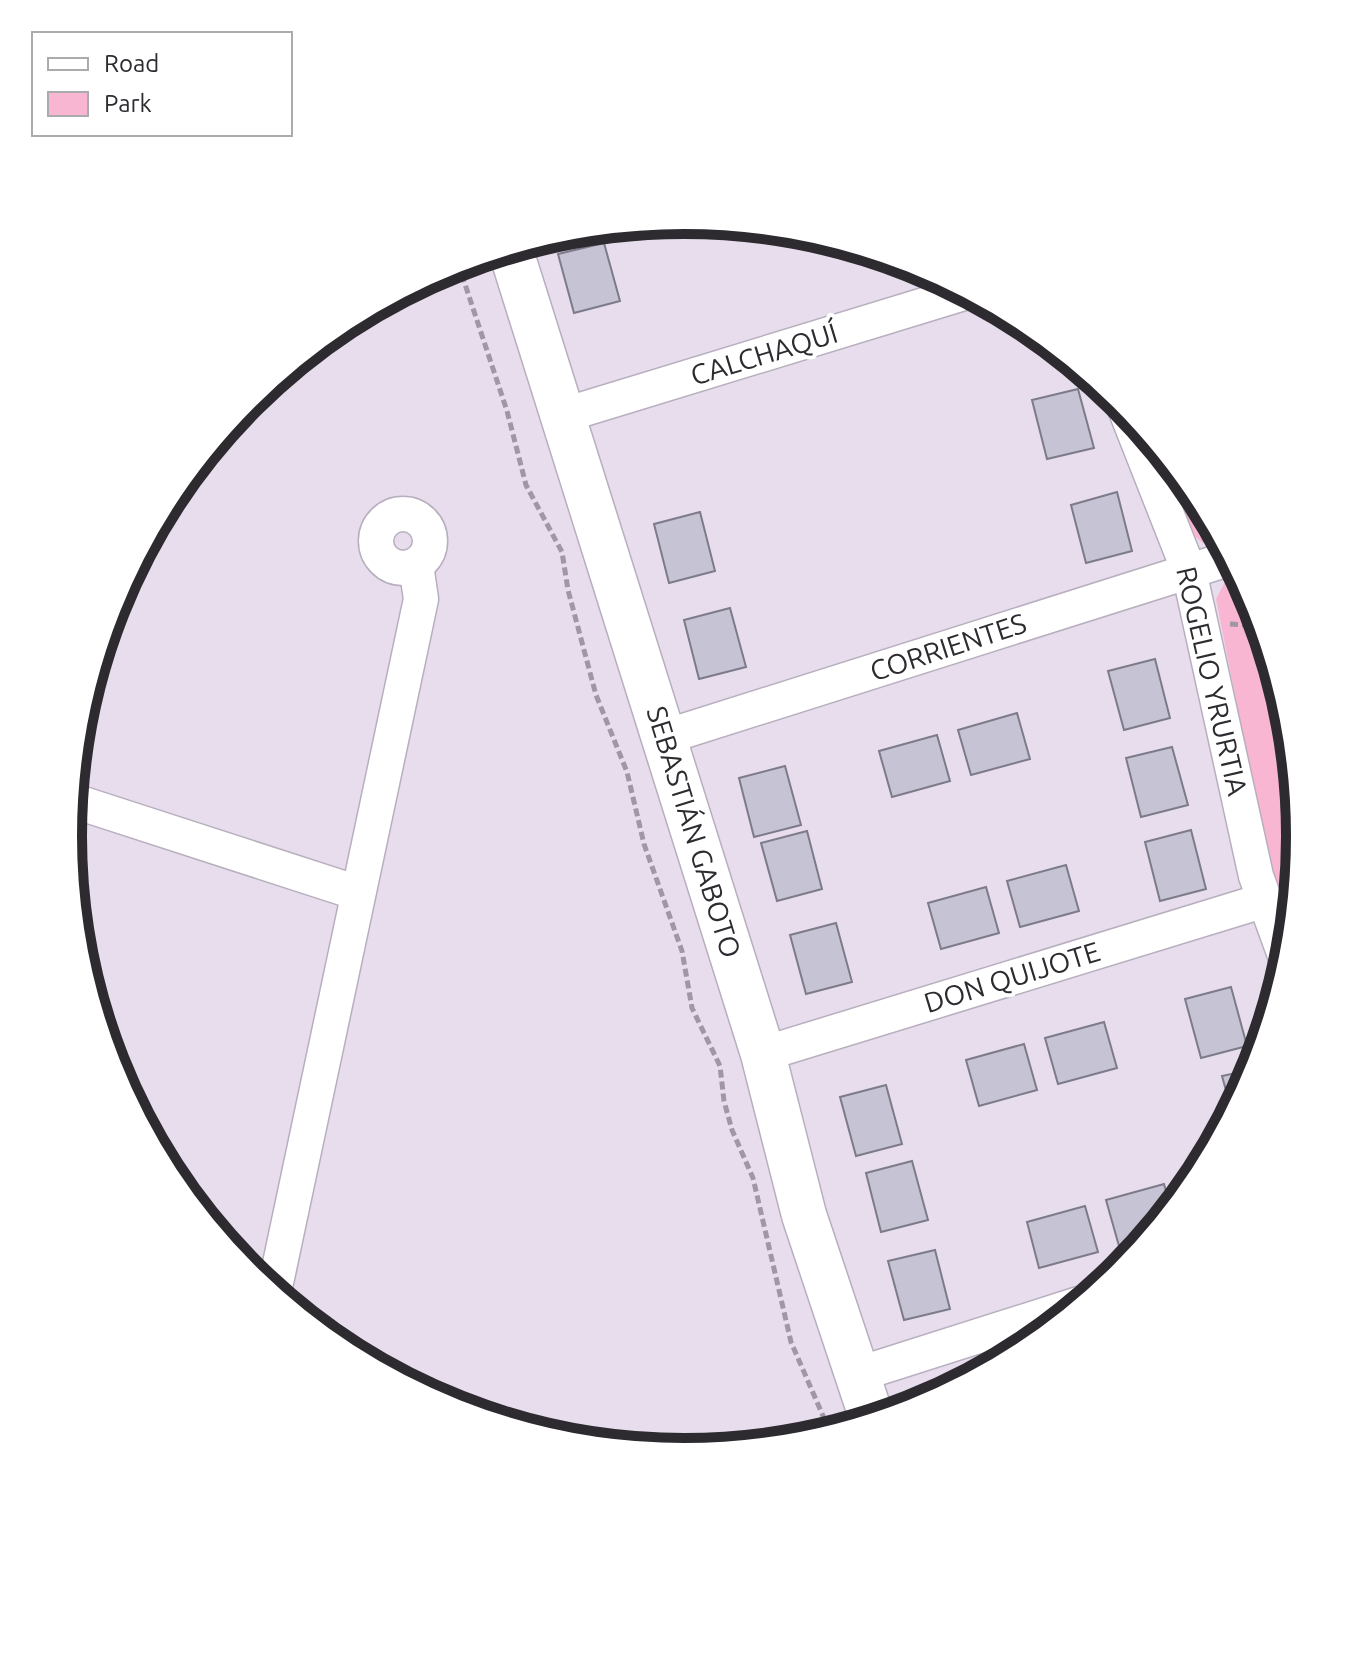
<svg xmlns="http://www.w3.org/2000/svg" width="1368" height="1671" font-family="Ubuntu,sans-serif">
  <rect width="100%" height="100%" fill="#e7dded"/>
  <g fill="#f9b6d2">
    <polygon points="1156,444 1196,494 1222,542 1203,543 1194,536"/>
    <path d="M1240 575C1281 651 1298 748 1300 835 1300 867 1294 900 1290 932L1275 897 1216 599 1226 580Z"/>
  </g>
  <g fill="#c6c3d4" stroke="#7d7b8a" stroke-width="2">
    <polygon points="604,243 620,301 574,313 558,254"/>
    <polygon points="1078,389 1094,448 1047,459 1032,400"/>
    <polygon points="1117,492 1132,551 1086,563 1071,505"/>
    <polygon points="700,512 715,571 669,583 654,524"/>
    <polygon points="730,608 746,667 699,679 684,620"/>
    <polygon points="1155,659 1170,718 1124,730 1108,671"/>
    <polygon points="1017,713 1030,759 971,775 958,730"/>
    <polygon points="937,735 950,781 892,797 879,751"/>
    <polygon points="1172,747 1188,805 1141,817 1126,758"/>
    <polygon points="785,766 801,825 754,837 739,778"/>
    <polygon points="1191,830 1206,889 1160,901 1145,842"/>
    <polygon points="807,831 822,889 777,901 761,843"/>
    <polygon points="1066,865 1079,911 1020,927 1007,881"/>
    <polygon points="986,887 999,933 941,949 928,903"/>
    <polygon points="836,923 852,982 806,994 790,935"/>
    <polygon points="1231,987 1247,1046 1201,1058 1185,999"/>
    <polygon points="1104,1022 1117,1068 1058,1084 1045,1038"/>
    <polygon points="1024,1044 1037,1090 979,1106 966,1060"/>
    <polygon points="1254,1069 1253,1072 1232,1112 1222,1076"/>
    <polygon points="886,1085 902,1144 856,1156 840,1097"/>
    <polygon points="912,1161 928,1220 881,1232 866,1173"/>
    <polygon points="1164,1184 1171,1208 1147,1238 1119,1246 1106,1200"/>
    <polygon points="1085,1206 1098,1252 1039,1268 1027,1222"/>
    <polygon points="935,1250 950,1309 904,1320 888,1261"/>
  </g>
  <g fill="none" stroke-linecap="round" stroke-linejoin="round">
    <g stroke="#b8afbe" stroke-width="37">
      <g id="street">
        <polyline points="1124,406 1189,571 1256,876 1287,961"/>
        <polyline points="561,416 967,292"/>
        <circle cx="403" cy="541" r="27"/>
        <polyline points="665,737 1231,558"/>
        <polyline points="71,800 358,893"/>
        <polyline points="763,1054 1262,901"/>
        <polyline points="274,1292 421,599 416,565"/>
        <polyline points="859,1374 1079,1304"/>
      </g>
    </g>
    <g stroke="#b8afbe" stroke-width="47">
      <polyline id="secondary" points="510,248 763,1054 804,1215 872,1419"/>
    </g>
    <g stroke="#9f97a3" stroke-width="5" stroke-dasharray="8 4" stroke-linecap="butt">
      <polyline points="458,263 507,411 526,485 562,552 568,590 596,695 627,772 644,844 682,951 692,1008 720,1066 724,1101 732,1130 753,1178 791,1342 830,1432"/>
      <polyline points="1230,624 1261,626"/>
      <polyline points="1283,868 1297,863"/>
    </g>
    <use href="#street" stroke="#fff" stroke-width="34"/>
    <use href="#secondary" stroke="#fff" stroke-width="44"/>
  </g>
  <g text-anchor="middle" stroke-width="8" stroke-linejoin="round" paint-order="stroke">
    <g font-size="28" fill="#2d2a30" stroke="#fff">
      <text transform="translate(764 354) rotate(-17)" y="10">CALCHAQUÍ</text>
      <text transform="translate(948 647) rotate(-18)" y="10">CORRIENTES</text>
      <text transform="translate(1212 681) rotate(77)" y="10">ROGELIO YRURTIA</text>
      <text transform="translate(694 832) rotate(73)" y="10">SEBASTIÁN GABOTO</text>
      <text transform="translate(1012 977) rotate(-17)" y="10">DON QUIJOTE</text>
    </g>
  </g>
  <path d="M0 0H1368V1671H0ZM82 836a602 602 0 1 1 1204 0a602 602 0 1 1-1204 0Z" fill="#fff" fill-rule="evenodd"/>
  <path fill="none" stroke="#2d2a30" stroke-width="10" d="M82 836a602 602 0 1 1 1204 0a602 602 0 1 1-1204 0Z"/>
  <rect x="32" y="32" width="260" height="104" fill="#ffffff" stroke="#abaaac" stroke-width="2"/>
  <rect x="48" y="58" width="40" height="12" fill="#ffffff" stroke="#abaaac" stroke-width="2"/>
  <text x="104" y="72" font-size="24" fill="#2d2a30">Road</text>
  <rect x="48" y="92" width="40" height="24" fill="#f9b6d2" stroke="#abaaac" stroke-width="2"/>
  <text x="104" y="112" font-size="24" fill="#2d2a30">Park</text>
</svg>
